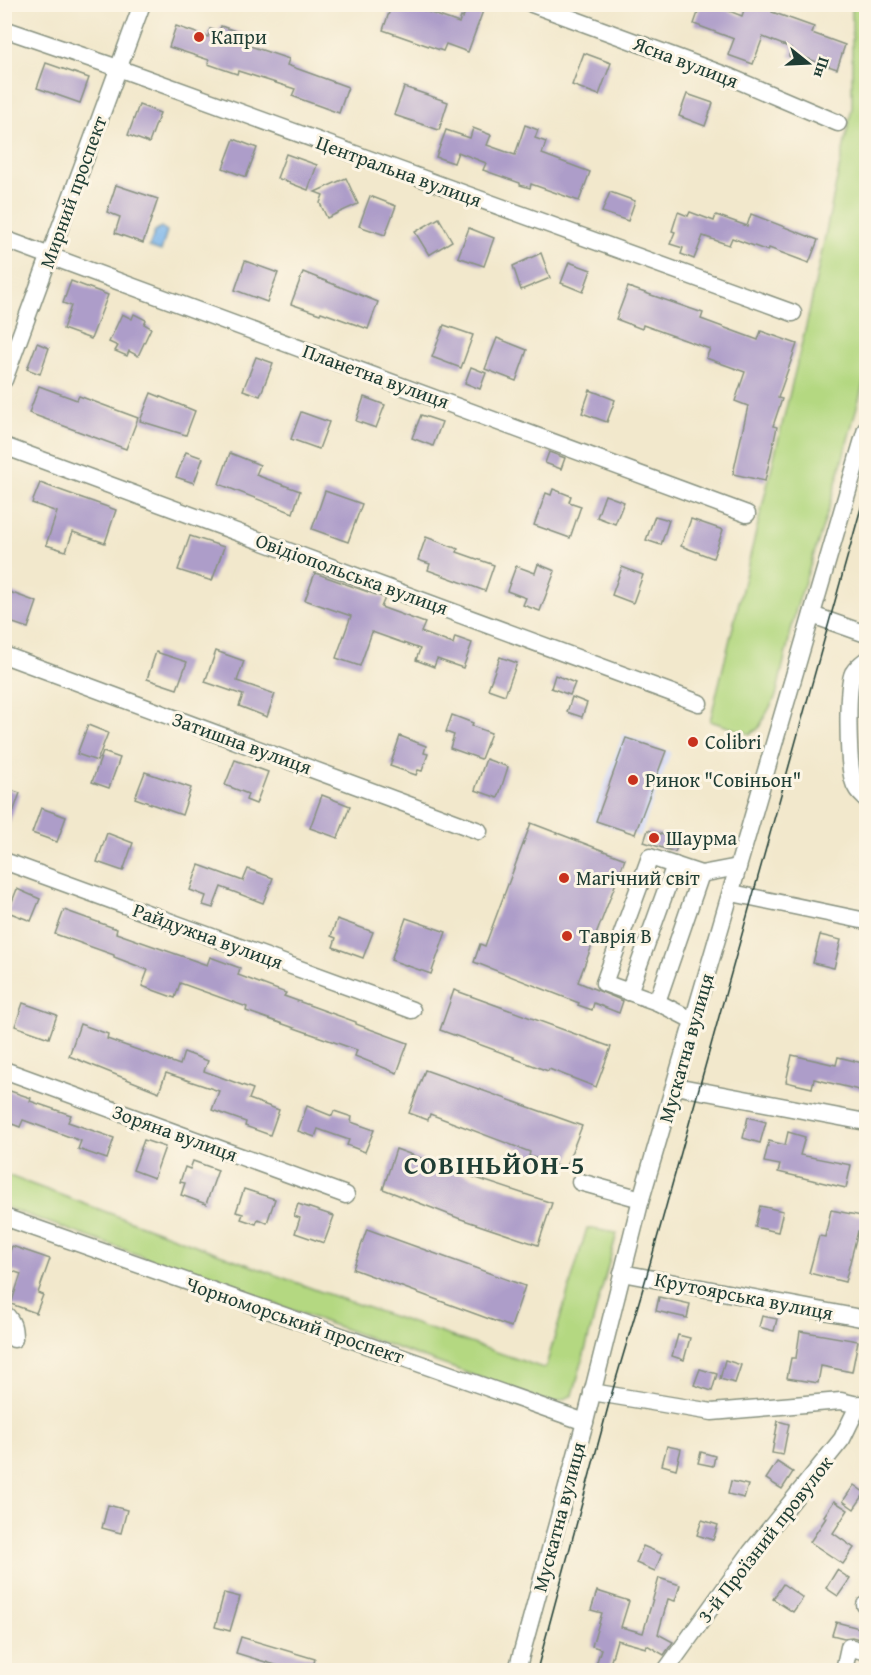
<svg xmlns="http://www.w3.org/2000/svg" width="871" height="1675" font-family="'Gentium Book Plus',serif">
  <rect width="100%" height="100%" fill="#fcf5e5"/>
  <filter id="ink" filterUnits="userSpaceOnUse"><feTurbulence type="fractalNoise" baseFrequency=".0167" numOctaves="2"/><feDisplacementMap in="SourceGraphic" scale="12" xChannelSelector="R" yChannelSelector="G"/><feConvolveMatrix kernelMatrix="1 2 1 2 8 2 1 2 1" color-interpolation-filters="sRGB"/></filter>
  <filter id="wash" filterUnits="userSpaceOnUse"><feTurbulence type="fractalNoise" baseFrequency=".008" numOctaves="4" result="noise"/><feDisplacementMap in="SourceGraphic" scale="24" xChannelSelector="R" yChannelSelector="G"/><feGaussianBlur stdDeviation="1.35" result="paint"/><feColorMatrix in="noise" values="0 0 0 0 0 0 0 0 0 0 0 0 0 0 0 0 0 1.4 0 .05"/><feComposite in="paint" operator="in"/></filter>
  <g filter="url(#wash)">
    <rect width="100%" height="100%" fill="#f2e8cc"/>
    <polygon fill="#d1d9f9" points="623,734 671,752 640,837 591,820"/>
    <g fill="#b4d881" stroke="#6a8a5a" stroke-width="1.5">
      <polygon points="852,5 866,5 866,374 830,505 796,609 776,696 758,729 750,734 710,721 807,322 852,108"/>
      <polygon points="4,1174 319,1291 543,1368 546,1366 587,1228 617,1233 573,1395 553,1404 5,1207"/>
    </g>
    <polygon fill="#79b4eb" stroke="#4c7890" stroke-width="1.5" points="161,227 167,231 161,251 149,247 155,231"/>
    <g id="blocks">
      <g fill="#ad9dc9">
        <polygon points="392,4 405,4 459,23 461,17 463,18 466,8 472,10 474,4 484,8 468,52 446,44 443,51 383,30"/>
        <polygon points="701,4 711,4 742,16 746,4 759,4 773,10 772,12 814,27 812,33 845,45 837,69 803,57 802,61 789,56 791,48 763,37 753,64 728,55 734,39 694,24"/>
        <polygon points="176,26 208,37 210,29 219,32 221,26 250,36 247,45 289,59 287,65 348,87 339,113 292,96 295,89 238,71 237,74 208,64 209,60 169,47"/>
        <polygon points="584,53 611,63 599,95 572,85"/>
        <polygon points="46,63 89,78 80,103 37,88"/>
        <polygon points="404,87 448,102 439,130 394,115"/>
        <polygon points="687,94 713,103 705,126 679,116"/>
        <polygon points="139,105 160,113 149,143 128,135"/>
        <polygon points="525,125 538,130 535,138 546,142 542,154 590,172 579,201 531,184 530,188 520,185 520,183 483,170 486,163 458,152 454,163 436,157 446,130 470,138 473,128 491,135 487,145 515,155"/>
        <polygon points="234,139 257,148 246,177 223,168"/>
        <polygon points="286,154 317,165 308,190 277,178"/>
        <polygon points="346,178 358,204 327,218 320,203 323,195 315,192"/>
        <polygon points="116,185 158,199 143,243 115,233 120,217 107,212"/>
        <polygon points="610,192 635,201 628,221 602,212"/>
        <polygon points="370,196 396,206 385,235 359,226"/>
        <polygon points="678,212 688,216 690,212 714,221 716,215 747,226 751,214 818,240 809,263 769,248 768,251 732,238 729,245 703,236 694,259 681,254 683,248 670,244 675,232 672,231"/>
        <polygon points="439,218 452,241 429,255 415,232"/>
        <polygon points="469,228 494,238 484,266 458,257"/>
        <polygon points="541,253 550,278 521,290 513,266"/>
        <polygon points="245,261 278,273 267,302 235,290"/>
        <polygon points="569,262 591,270 583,292 561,283"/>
        <polygon points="303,272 378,302 368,329 321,312 320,314 291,304"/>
        <polygon points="71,281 108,295 91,339 63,329 71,306 63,303"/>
        <polygon points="628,287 703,313 701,319 758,340 761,331 797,344 778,398 782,399 773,426 777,427 765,481 733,474 748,406 735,401 745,372 706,358 710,349 643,325 642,329 616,319"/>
        <polygon points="122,314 132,319 134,314 146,320 144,324 151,328 138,356 129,351 127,356 115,351 118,346 109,342"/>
        <polygon points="444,325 473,335 461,368 432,357"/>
        <polygon points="497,338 527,350 516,381 485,369"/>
        <polygon points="37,343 49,348 40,374 27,369"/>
        <polygon points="256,357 273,363 260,396 243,390"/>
        <polygon points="471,367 486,373 480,389 465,383"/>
        <polygon points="39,386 77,400 79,396 138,418 126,449 29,413"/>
        <polygon points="590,390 615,400 607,422 582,413"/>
        <polygon points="151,393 195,411 186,435 140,421"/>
        <polygon points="364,397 385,405 376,428 356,421"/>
        <polygon points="301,412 329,422 319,449 291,439"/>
        <polygon points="421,415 442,422 433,446 412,438"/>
        <polygon points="186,452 203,458 194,483 176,477"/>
        <polygon points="549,452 565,458 561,469 545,463"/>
        <polygon points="230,453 260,465 256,475 300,491 293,513 219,484"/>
        <polygon points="40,483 116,510 105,543 73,532 66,551 46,545 57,512 32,503"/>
        <polygon points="553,489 571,496 569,502 581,506 570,538 534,525 546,493 551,495"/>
        <polygon points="325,491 362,504 348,542 312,529"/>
        <polygon points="605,495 624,502 615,524 597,517"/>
        <polygon points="655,516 669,520 661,545 646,540"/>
        <polygon points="691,519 723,530 713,558 681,546"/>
        <polygon points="190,536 224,547 212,581 178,570"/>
        <polygon points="426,537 458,549 457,552 494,565 485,591 428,570 430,564 418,560"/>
        <polygon points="538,564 555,571 540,611 523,605 526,598 507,591 516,566 535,573"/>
        <polygon points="622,567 643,575 633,603 612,595"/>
        <polygon points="315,573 385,598 381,607 425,623 421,632 453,644 455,637 472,643 463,668 437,659 434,667 416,660 420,649 372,632 360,666 336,658 351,616 305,600"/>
        <polygon points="4,590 37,602 28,628 4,620"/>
        <polygon points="216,651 244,661 237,681 275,694 267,717 239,706 243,695 205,682"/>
        <polygon points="156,652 187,662 177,689 147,679"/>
        <polygon points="500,657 517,663 505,695 488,689"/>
        <polygon points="555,675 575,683 570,695 551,688"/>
        <polygon points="572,697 587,703 582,717 567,712"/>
        <polygon points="452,715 473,723 472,726 491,733 481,759 450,748 454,735 446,732"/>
        <polygon points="88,725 108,733 97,761 77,754"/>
        <polygon points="400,736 426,746 424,753 428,754 422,771 418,770 416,775 390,766"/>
        <polygon points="626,738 666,751 635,834 596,821"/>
        <polygon points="103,752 120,758 109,788 92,782"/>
        <polygon points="486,759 508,767 498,798 475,790"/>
        <polygon points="235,760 268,772 256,804 246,800 248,794 225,785"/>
        <polygon points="145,772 191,788 182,815 135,798"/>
        <polygon points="4,788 20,793 6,832 4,832"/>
        <polygon points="322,795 350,806 338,838 310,828"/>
        <polygon points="41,808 66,817 57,842 32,833"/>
        <polygon points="531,823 625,859 578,982 623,1001 619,1013 594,1003 592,1010 578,1005 579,1003 474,962 480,944 485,946"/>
        <polygon points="648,830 680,840 675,852 644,842"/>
        <polygon points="107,833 133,843 123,871 97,862"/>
        <polygon points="199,865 243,881 248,869 273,878 263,903 221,887 213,908 203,905 206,896 190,890"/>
        <polygon points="17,889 40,899 31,921 8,912"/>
        <polygon points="64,910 117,929 116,933 207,965 210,957 240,968 238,975 286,993 284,996 356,1022 356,1024 408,1043 397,1073 355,1056 357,1050 246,1011 247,1007 180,983 175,998 142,986 148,970 114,957 114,955 55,934"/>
        <polygon points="406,918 446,932 431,974 391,960"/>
        <polygon points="337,919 373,932 363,958 333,947 336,938 331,936"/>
        <polygon points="820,935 841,940 834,968 813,963"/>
        <polygon points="454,990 611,1047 596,1087 549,1069 548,1071 513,1058 514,1057 440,1030"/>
        <polygon points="23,1003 57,1015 49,1038 15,1026"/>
        <polygon points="80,1024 108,1034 107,1039 180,1065 184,1052 208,1061 204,1071 253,1089 249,1099 279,1110 270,1135 245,1126 246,1122 212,1110 219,1091 166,1073 159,1092 69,1056"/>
        <polygon points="792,1055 836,1065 838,1057 867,1064 867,1092 814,1079 812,1088 786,1082"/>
        <polygon points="425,1070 582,1126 565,1169 529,1156 530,1152 430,1114 428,1120 409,1113"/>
        <polygon points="4,1089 31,1098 30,1101 71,1115 68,1122 114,1138 107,1159 78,1149 81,1141 23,1120 20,1127 4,1121"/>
        <polygon points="307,1106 332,1116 334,1111 352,1117 351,1122 374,1130 365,1152 347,1145 349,1140 318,1129 315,1137 298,1131"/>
        <polygon points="748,1117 766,1122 760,1143 743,1138"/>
        <polygon points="788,1132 805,1137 800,1155 851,1165 846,1188 778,1172 780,1165 764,1162 769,1141 785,1145"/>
        <polygon points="144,1140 165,1147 154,1178 133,1170"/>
        <polygon points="396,1149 461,1173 552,1203 538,1245 458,1218 383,1189"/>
        <polygon points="193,1161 218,1170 206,1204 181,1195 185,1183 180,1182 185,1167 190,1169"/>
        <polygon points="244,1189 275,1199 267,1223 258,1219 256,1224 241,1219 243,1214 236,1212"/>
        <polygon points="298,1204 334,1216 324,1243 295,1233 300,1218 294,1216"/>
        <polygon points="760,1206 783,1211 778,1232 755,1227"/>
        <polygon points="831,1210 867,1217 865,1232 858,1231 845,1282 809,1273 819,1236 825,1237"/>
        <polygon points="367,1229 525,1286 511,1327 353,1269"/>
        <polygon points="12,1246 50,1259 38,1293 43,1295 36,1313 11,1304 21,1274 4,1268"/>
        <polygon points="659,1297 690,1304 687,1318 656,1311"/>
        <polygon points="762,1316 777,1319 774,1331 759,1327"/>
        <polygon points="800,1331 858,1341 852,1372 821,1366 818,1383 787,1378 791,1358 796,1358"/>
        <polygon points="678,1335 690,1338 684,1360 672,1356"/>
        <polygon points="725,1360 741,1365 735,1383 720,1379"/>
        <polygon points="700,1369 717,1374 712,1391 694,1385"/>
        <polygon points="778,1421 789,1424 783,1455 772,1453"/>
        <polygon points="667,1446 681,1449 676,1469 662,1465"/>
        <polygon points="701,1452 715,1456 713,1466 698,1463"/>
        <polygon points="777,1462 793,1472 782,1489 766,1479"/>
        <polygon points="731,1481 748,1485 744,1498 728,1494"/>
        <polygon points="854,1485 865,1493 854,1509 843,1501"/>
        <polygon points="834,1501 848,1510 833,1533 854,1548 843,1564 810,1542 826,1518 824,1516"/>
        <polygon points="108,1505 127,1510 121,1533 102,1528"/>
        <polygon points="702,1520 718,1525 713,1540 697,1535"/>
        <polygon points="643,1546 662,1554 655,1571 636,1563"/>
        <polygon points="837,1570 850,1579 838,1596 826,1588"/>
        <polygon points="659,1578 680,1585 675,1601 668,1599 658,1634 673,1642 664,1655 647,1645 646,1648 617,1640 608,1671 594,1671 601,1649 592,1646 602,1613 591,1610 597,1591 629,1601 621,1627 643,1633"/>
        <polygon points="783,1584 803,1598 793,1612 773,1599"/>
        <polygon points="224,1593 240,1597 230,1631 215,1627"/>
        <polygon points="836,1622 867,1630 867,1641 852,1637 844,1638 832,1635"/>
        <polygon points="241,1637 315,1659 312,1671 295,1671 236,1653"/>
      </g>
    </g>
  </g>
  <g filter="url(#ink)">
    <use href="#blocks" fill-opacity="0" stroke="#889280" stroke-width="1.5"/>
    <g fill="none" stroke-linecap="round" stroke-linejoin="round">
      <g stroke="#889280" stroke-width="19">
        <g id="minor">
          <polyline points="532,4 730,77 838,123"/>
          <polyline points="4,29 118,68 793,313"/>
          <polyline points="4,239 747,514"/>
          <polyline points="4,380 142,4"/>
          <polyline points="4,446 699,703"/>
          <polyline points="812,615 866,634"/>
          <polyline points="4,655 479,831"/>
          <path d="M866 660C862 663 856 668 853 673 846 688 848 762 853 780 855 789 860 793 866 799"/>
          <polyline points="4,861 412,1010"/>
          <polyline points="732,893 866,921"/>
          <polyline points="629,992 675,865"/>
          <polyline points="657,1002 701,874"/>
          <polyline points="694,1021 657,1002 604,983 650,857 701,874 738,867"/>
          <polyline points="4,1070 346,1195"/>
          <polyline points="675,1086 866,1122"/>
          <polyline points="580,1182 641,1199"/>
          <polyline points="4,1217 585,1422"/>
          <polyline points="622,1273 866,1319"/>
          <path d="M4 1313C13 1321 14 1328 14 1339"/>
          <polyline points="592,1392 712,1412 841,1401 866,1407"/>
          <polyline points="865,1605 866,1605"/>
          <polyline points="517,1670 585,1422 641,1199 866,429"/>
          <polyline points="666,1670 751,1552 842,1439 859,1404"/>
          <polyline points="844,1670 849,1647 866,1652"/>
        </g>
      </g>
      <use href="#minor" stroke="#fff" stroke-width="16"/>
      <polyline stroke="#1f3d34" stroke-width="1.5" points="537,1670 611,1396 646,1278 866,490"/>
    </g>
  </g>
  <g fill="#c8321e" stroke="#fcf5e5" stroke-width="2">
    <circle cx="199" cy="37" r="6"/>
    <circle cx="693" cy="742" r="6"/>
    <circle cx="633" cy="780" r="6"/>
    <circle cx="654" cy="838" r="6"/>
    <circle cx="564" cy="878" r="6"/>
    <circle cx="567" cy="936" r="6"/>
  </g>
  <g text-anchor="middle" stroke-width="6" stroke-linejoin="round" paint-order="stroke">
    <g font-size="20" fill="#1f3d34" stroke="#fcf5e5" text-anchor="start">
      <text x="211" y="44">Капри</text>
      <text x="705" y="749">Colibri</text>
      <text x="645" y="787">Ринок "Совіньон"</text>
      <text x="666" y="845">Шаурма</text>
      <text x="576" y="885">Магічний світ</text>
      <text x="579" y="943">Таврія В</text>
    </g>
    <g font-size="20" fill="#1f3d34" stroke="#fcf5e5">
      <text transform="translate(686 62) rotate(21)" y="7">Ясна вулиця</text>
      <text transform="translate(399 171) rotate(20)" y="7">Центральна вулиця</text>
      <text transform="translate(73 192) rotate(-70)" y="7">Мирний проспект</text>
      <text transform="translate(376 376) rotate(20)" y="7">Планетна вулиця</text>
      <text transform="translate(352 574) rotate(20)" y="7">Овідіопольська вулиця</text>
      <text transform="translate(242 743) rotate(20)" y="7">Затишна вулиця</text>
      <text transform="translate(208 936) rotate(20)" y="7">Райдужна вулиця</text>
      <text transform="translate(686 1048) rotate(-74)" y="7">Мускатна вулиця</text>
      <text transform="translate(175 1133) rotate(20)" y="7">Зоряна вулиця</text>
      <text transform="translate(744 1296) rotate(11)" y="7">Крутоярська вулиця</text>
      <text transform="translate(295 1320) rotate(19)" y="7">Чорноморський проспект</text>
      <text transform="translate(559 1517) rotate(-75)" y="7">Мускатна вулиця</text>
      <text transform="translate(765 1539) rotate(-52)" y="7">3-й Проїзний провулок</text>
    </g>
    <g font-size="26" font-weight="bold" letter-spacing="1.5" fill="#1f3d34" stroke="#fcf5e5">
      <text x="495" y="1174">СОВІНЬЙОН-5</text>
    </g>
  </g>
  <rect width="871" height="1675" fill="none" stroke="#fcf5e5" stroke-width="24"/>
  <g transform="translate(808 63) rotate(108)" stroke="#fcf5e5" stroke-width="4.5" paint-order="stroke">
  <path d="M0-4.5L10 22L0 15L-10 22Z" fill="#1f3d34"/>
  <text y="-9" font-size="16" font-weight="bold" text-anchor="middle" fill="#1f3d34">Пн</text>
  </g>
</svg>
